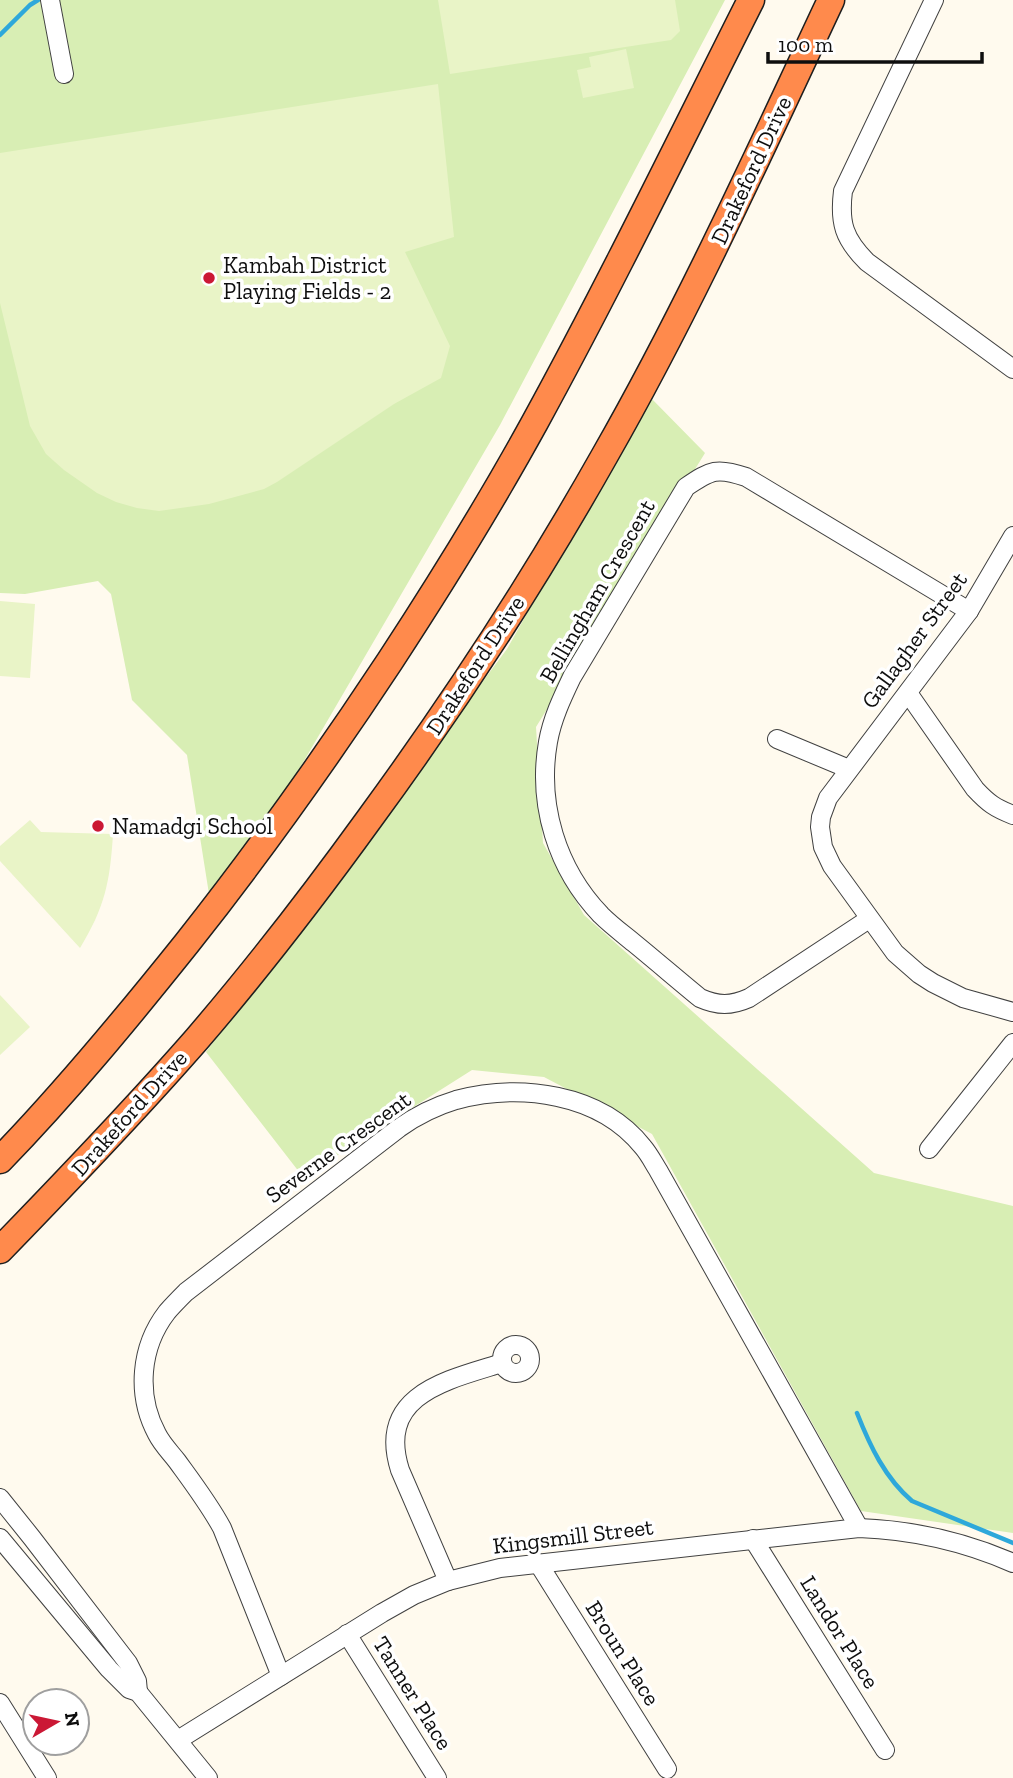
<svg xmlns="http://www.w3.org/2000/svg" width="1013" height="1778" font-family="'Zilla Slab',serif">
  <rect width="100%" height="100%" fill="#fffaee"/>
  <g fill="#d8eeb4">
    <polygon points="0,0 725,0 500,425 273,814 209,894 187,755 132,700 111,594 98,581 25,594 0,593"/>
    <polygon points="649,396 705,453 536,727 543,843 584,915 874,1173 1013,1206 1013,1533 861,1511 652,1134 544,1077 472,1070 303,1177 206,1052 507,649"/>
  </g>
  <g fill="#e9f4c7">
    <polygon points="438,0 675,0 680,31 671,40 450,74"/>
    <polygon points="626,49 634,88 583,98 577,70 591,67 589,57"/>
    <polygon points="438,84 454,237 405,252 450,346 441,378 394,404 277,482 264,489 209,504 159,511 137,508 116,502 97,493 64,470 46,454 30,426 0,303 0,153"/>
    <polygon points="0,601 35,604 30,678 0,676"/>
    <path d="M30 820 41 832 113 834C110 882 105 907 80 948L0 861V846Z"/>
    <polygon points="0,995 30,1027 0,1055"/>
  </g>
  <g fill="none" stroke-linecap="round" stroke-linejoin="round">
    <g stroke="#2ea8da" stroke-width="4.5">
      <polyline points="0,35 30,5 38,0"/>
      <path d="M857 1413C870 1446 885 1478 912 1501L1013 1543"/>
    </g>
    <g stroke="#414141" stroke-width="20">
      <g id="minor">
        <polyline points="50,0 64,74"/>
        <path d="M934 0 843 191C839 223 844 239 867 262L1013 369"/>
        <polyline points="1013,536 969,611 828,798 821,817 820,827 823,847 832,866 895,953 919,974 933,983 963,998 1013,1012"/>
        <path d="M908 693 975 789C988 803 995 808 1013 815"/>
        <polyline points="777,739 849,769"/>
        <path d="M869 919 749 998C731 1006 718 1006 700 998 678 980 656 961 634 943 623 934 611 925 601 915 557 869 537 805 548 742 552 719 562 698 572 677L686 487C711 470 717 467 746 477L969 611"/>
        <polyline points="929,1149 1013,1043"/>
        <circle cx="516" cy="1359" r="14"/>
        <polyline points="0,1498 32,1538 128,1663 137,1681 138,1692"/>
        <polyline points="0,1538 109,1669 129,1689 138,1692 208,1778"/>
        <polyline points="753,1539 885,1750"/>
        <polyline points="538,1563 667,1769"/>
        <path d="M448 1581 400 1470C376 1394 448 1380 502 1363"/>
        <polyline points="347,1634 437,1778"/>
        <path d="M281 1676 222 1528C209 1504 193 1483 177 1461 170 1452 162 1444 157 1434 136 1395 140 1347 167 1312 173 1305 180 1298 186 1292L399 1128C416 1116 436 1106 456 1100 520 1083 600 1093 643 1147 649 1154 653 1162 658 1170L859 1528"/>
        <polyline points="0,1703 47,1778"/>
        <path d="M178 1740 382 1613 414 1595 448 1581 500 1568 859 1528C913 1530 963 1541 1013 1563"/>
      </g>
    </g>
    <g stroke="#1f1f1f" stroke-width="29">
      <g id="highway">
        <path d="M0 1160C66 1092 127 1018 187 943 259 852 326 758 390 661 441 583 490 504 535 422 611 283 680 141 751 0"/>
        <path d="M0 1250C67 1181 134 1111 197 1039 258 968 315 894 370 818 455 702 534 581 605 455 689 308 759 153 831 0"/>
      </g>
    </g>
    <use href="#minor" stroke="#fff" stroke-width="18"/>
    <use href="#highway" stroke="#ff8a4c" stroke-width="26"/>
  </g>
  <g fill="#cb1835" stroke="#fff" stroke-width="2.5">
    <circle cx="209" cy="278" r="7"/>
    <circle cx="98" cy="826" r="7"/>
  </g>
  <g text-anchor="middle" stroke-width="7" stroke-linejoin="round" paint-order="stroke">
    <g font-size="23" fill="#0e0e0e" stroke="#fff">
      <text transform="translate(751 170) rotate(-65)" y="8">Drakeford Drive</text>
      <text transform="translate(597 591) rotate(-60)" y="8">Bellingham Crescent</text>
      <text transform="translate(914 640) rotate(-54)" y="8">Gallagher Street</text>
      <text transform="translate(475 665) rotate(-57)" y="8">Drakeford Drive</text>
      <text transform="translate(129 1113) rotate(-48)" y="8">Drakeford Drive</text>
      <text transform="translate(338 1147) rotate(-36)" y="8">Severne Crescent</text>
      <text transform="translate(573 1536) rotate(-7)" y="8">Kingsmill Street</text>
      <text transform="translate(840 1632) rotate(58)" y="8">Landor Place</text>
      <text transform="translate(623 1653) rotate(58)" y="8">Broun Place</text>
      <text transform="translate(413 1693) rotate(58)" y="8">Tanner Place</text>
    </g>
    <g font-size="23" fill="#0e0e0e" stroke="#fff" text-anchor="start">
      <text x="223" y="273">Kambah District<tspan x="223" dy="26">Playing Fields - 2</tspan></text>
      <text x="112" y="834">Namadgi School</text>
    </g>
  </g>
  <g transform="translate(56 1722) rotate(81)"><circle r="33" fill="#ffffff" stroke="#9f9f9f" stroke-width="2"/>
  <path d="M0-5L12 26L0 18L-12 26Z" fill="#cb1835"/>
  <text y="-10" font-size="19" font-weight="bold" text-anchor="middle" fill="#0e0e0e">N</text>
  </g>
  <path d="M768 52v10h214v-10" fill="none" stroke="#0e0e0e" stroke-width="3.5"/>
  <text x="778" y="52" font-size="21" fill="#0e0e0e" stroke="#ffffff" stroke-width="5" paint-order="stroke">100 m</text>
</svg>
